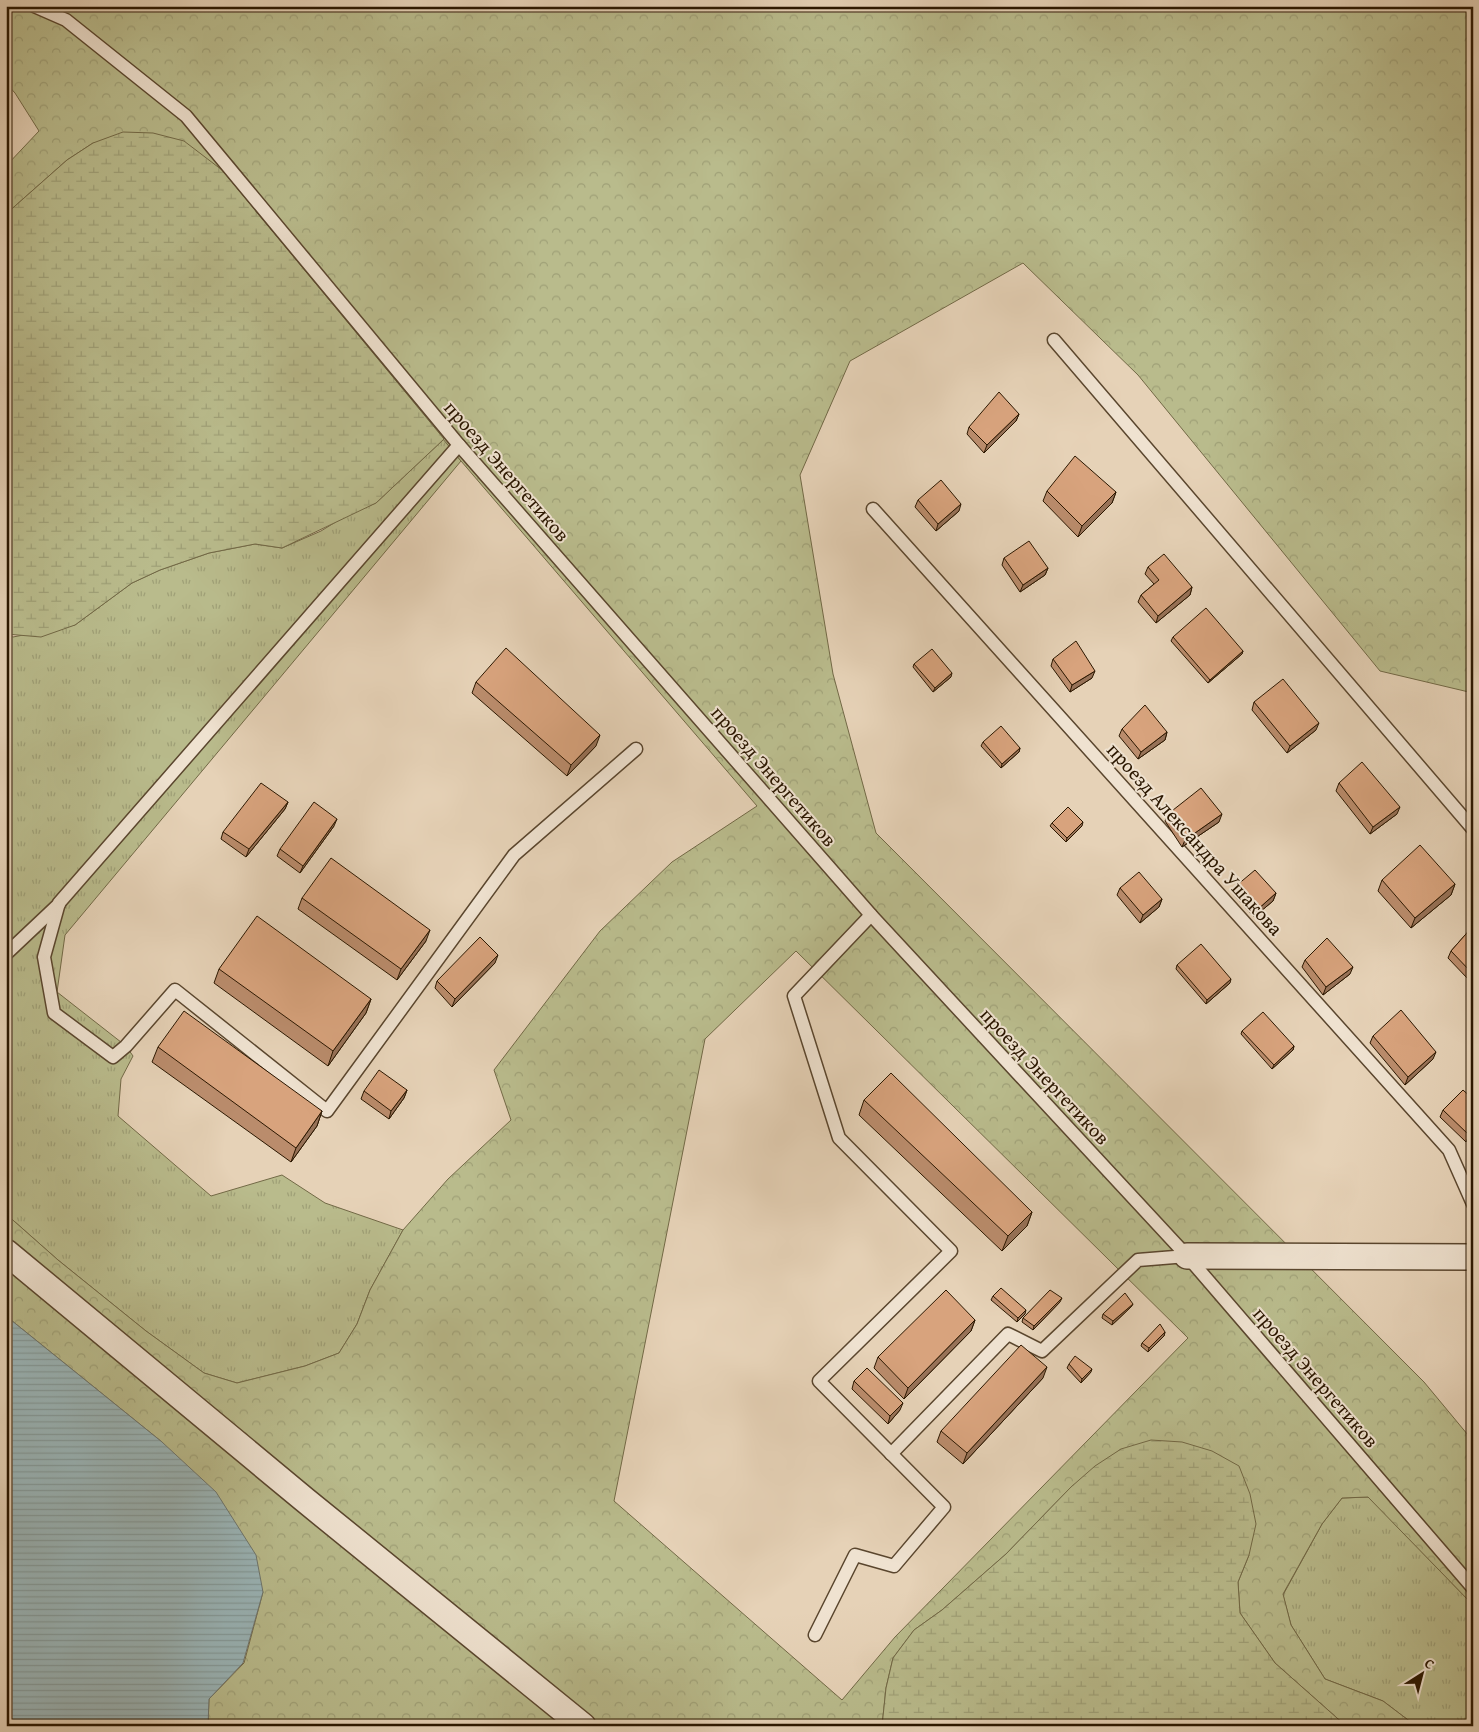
<svg xmlns="http://www.w3.org/2000/svg" width="1479" height="1732" font-family="'Gentium Book Plus',serif">
  <defs>
    <pattern id="grass-tufts" width="24" height="20" patternUnits="userSpaceOnUse" patternTransform="scale(1.25)"><rect width="24" height="20" fill="#b9bb8c"/><path d="M3 7l-1-3M5 7V3M7 7l1-3M15 17l-1-3M17 17v-4M19 17l1-3" fill="none" stroke="#9fa077"/></pattern>
    <pattern id="forest-crowns" width="20" height="18" patternUnits="userSpaceOnUse" patternTransform="scale(1.25)"><rect width="20" height="18" fill="#b9bb8c"/><path d="M2 6a3 3 0 1 1 6 0M12 15a3 3 0 1 1 6 0" fill="none" stroke="#9fa077"/></pattern>
    <pattern id="wetland-marsh" width="20" height="14" patternUnits="userSpaceOnUse" patternTransform="scale(1.25)"><rect width="20" height="14" fill="#b9bb8c"/><path d="M1 5h8M5 5V1M11 12h8M15 12V8" fill="none" stroke="#9fa077"/></pattern>
    <pattern id="water-rules" width="6" height="5" patternUnits="userSpaceOnUse" patternTransform="scale(1.25)"><rect width="6" height="5" fill="#9ab5b8"/><path d="M0 2.5h6" fill="none" stroke="#859b9c"/></pattern>
  </defs>
  <rect width="100%" height="100%" fill="#e6d2b7"/>
  <filter id="stains"><feTurbulence type="fractalNoise" baseFrequency=".004" numOctaves="4"/><feColorMatrix values="0 0 0 0 .2 0 0 0 0 .09 0 0 0 0 .02 0 0 0 .5 -.17"/></filter>
  <radialGradient id="worn" r=".72"><stop offset=".6" stop-color="#630" stop-opacity="0"/><stop offset="1" stop-color="#630" stop-opacity=".3"/></radialGradient>
  <g fill="url(#grass-tufts)" stroke="#726946">
    <polygon points="444,439 461,461 65,935 57,992 126,1046 133,1056 121,1079 118,1116 211,1196 282,1175 325,1203 403,1230 370,1290 357,1324 339,1353 305,1366 237,1383 204,1373 146,1331 58,1260 6,1214 6,634 13,637 75,625 132,583 160,570 209,553 255,544 282,548 321,531 347,515 376,503"/>
    <polygon points="1369,1497 1473,1605 1473,1726 1416,1726 1383,1701 1325,1679 1291,1625 1283,1595 1322,1524 1342,1498"/>
  </g>
  <path fill="url(#forest-crowns)" stroke="#726946" fill-rule="evenodd" d="M6 6H1473V693L1380 671 1138 375 1023 263 850 361 800 475 833 674 876 833 1424 1382 1473 1441V1605L1368 1497 1342 1498 1322 1524 1283 1594 1291 1625 1325 1679 1383 1701 1416 1726H1346L1275 1663 1240 1613 1238 1582 1249 1555 1121 1449 1071 1487 1006 1554 942 1610 914 1630 893 1658 886 1688 882 1726H208L209 1699 244 1663 263 1592 162 1442 6 1316V1214L58 1260 146 1331 204 1373 237 1383 305 1366 339 1353 357 1324 370 1290 403 1230 448 1179 511 1120 494 1070 600 931 672 862 757 806 461 461 222 170 93 143 67 160 6 214V166L39 131 15 93 6 83ZM796 951 1188 1338 895 1637 842 1700 614 1501 705 1039Z"/>
  <g fill="url(#wetland-marsh)" stroke="#726946">
    <polygon points="123,132 153,133 184,141 222,170 444,439 376,503 282,548 255,544 209,553 160,570 132,583 75,625 41,637 6,634 6,214 67,160 93,143"/>
    <polygon points="1151,1440 1182,1442 1212,1451 1239,1466 1250,1494 1256,1524 1249,1555 1238,1582 1240,1613 1275,1663 1346,1726 882,1726 886,1688 893,1658 914,1630 942,1610 1006,1554 1071,1487 1095,1466 1121,1449"/>
  </g>
  <polygon fill="url(#water-rules)" stroke="#6e766e" points="6,1316 162,1442 216,1492 256,1555 263,1592 243,1663 209,1699 208,1726 6,1726"/>
  <g fill="none" stroke-linecap="round" stroke-linejoin="round">
    <g stroke="#5a462e" stroke-width="15">
      <g id="lane">
        <polyline points="34,6 66,20 186,116 459,445 871,915 1187,1256 1473,1588"/>
        <polyline points="1054,340 1473,829"/>
        <polyline points="459,445 59,903 44,957 54,1013 113,1057 126,1046 175,990 327,1111 514,855 636,749"/>
        <polyline points="873,509 1449,1150 1473,1204"/>
        <polyline points="6,954 59,904"/>
        <polyline points="891,1454 1008,1334 1042,1351 1138,1260 1187,1256"/>
        <polyline points="815,1635 855,1555 894,1566 944,1507 819,1381 951,1251 839,1138 794,996 871,915"/>
      </g>
    </g>
    <g stroke="#5a462e" stroke-width="28">
      <g id="street">
        <polyline points="6,1252 305,1500 583,1726"/>
        <polyline points="1187,1256 1473,1257"/>
      </g>
    </g>
    <use href="#lane" stroke="#efe2d0" stroke-width="12"/>
    <use href="#street" stroke="#efe2d0" stroke-width="25"/>
  </g>
  <g fill="#ba8c6c" stroke="#2b1700">
    <polygon points="1019,414 1016,421 984,453 967,434 969,427"/>
    <polygon points="1047,491 1116,492 1112,503 1078,537 1043,501"/>
    <polygon points="918,500 959,511 936,531 915,507"/>
    <polygon points="1004,558 1048,568 1045,575 1020,592 1002,565"/>
    <polygon points="1148,567 1192,587 1190,595 1156,623 1138,602 1141,595 1154,584 1145,574"/>
    <polygon points="1173,637 1243,651 1242,654 1208,683 1171,641"/>
    <polygon points="1053,659 1092,678 1070,692 1051,666"/>
    <polygon points="914,664 951,677 933,692 913,667"/>
    <polygon points="476,682 596,746 567,776 472,693"/>
    <polygon points="1254,702 1316,730 1287,753 1252,710"/>
    <polygon points="1122,729 1167,732 1165,740 1138,759 1119,736"/>
    <polygon points="983,742 1020,748 1019,752 1001,768 981,746"/>
    <polygon points="1339,783 1397,814 1370,834 1336,791"/>
    <polygon points="288,802 285,809 246,857 221,839 223,832"/>
    <polygon points="1168,814 1219,822 1182,847 1165,821"/>
    <polygon points="1052,823 1082,826 1066,842 1050,826"/>
    <polygon points="334,826 300,873 277,856 280,849"/>
    <polygon points="1382,880 1455,884 1451,895 1411,928 1378,891"/>
    <polygon points="1236,886 1276,893 1273,901 1254,917 1233,894"/>
    <polygon points="1120,888 1162,899 1159,907 1140,923 1117,895"/>
    <polygon points="302,898 426,941 397,980 298,909"/>
    <polygon points="1473,926 1473,975 1468,979 1448,958 1451,951"/>
    <polygon points="1305,960 1350,974 1323,995 1302,967"/>
    <polygon points="495,963 452,1007 435,988 437,981"/>
    <polygon points="1177,965 1230,983 1206,1004 1176,969"/>
    <polygon points="219,969 371,999 366,1013 328,1066 214,983"/>
    <polygon points="1242,1031 1294,1046 1293,1050 1272,1069 1241,1034"/>
    <polygon points="1373,1036 1433,1059 1405,1085 1370,1043"/>
    <polygon points="158,1047 322,1111 317,1126 291,1162 152,1062"/>
    <polygon points="407,1090 404,1098 389,1119 361,1099 364,1091"/>
    <polygon points="864,1100 1032,1212 1027,1226 1002,1251 859,1115"/>
    <polygon points="1443,1110 1473,1135 1466,1142 1440,1117"/>
    <polygon points="993,1296 1025,1314 1017,1322 991,1300"/>
    <polygon points="1060,1302 1033,1330 1022,1322 1023,1318"/>
    <polygon points="1133,1304 1131,1307 1112,1325 1102,1318 1103,1314"/>
    <polygon points="975,1320 971,1331 904,1399 874,1368 878,1357"/>
    <polygon points="1165,1332 1164,1336 1148,1352 1141,1346 1142,1343"/>
    <polygon points="1069,1364 1091,1372 1081,1383 1067,1368"/>
    <polygon points="1043,1378 963,1464 937,1442 941,1431"/>
    <polygon points="854,1381 900,1410 888,1424 852,1389"/>
  </g>
  <g fill="#977258" stroke="#2b1700">
    <polygon points="1019,414 1016,421 984,453 987,445"/>
    <polygon points="1116,492 1112,503 1078,537 1082,526"/>
    <polygon points="961,504 959,511 936,531 938,524"/>
    <polygon points="1048,568 1045,575 1020,592 1023,585"/>
    <polygon points="1192,587 1190,595 1156,623 1158,616"/>
    <polygon points="1243,651 1242,654 1208,683 1210,680"/>
    <polygon points="1095,671 1092,678 1070,692 1072,685"/>
    <polygon points="952,673 951,677 933,692 935,688"/>
    <polygon points="1319,723 1316,730 1287,753 1290,746"/>
    <polygon points="1167,732 1165,740 1138,759 1141,752"/>
    <polygon points="600,735 596,746 567,776 571,765"/>
    <polygon points="1020,748 1019,752 1001,768 1002,764"/>
    <polygon points="288,802 285,809 246,857 249,849"/>
    <polygon points="1400,807 1397,814 1370,834 1373,827"/>
    <polygon points="1222,814 1219,822 1182,847 1185,840"/>
    <polygon points="337,819 334,826 300,873 303,866"/>
    <polygon points="1083,822 1082,826 1066,842 1067,838"/>
    <polygon points="1455,884 1451,895 1411,928 1415,918"/>
    <polygon points="1276,893 1273,901 1254,917 1257,910"/>
    <polygon points="1162,899 1159,907 1140,923 1143,915"/>
    <polygon points="430,930 426,941 397,980 401,969"/>
    <polygon points="498,955 495,963 452,1007 455,999"/>
    <polygon points="1353,967 1350,974 1323,995 1326,987"/>
    <polygon points="1473,970 1473,975 1468,979 1471,972"/>
    <polygon points="1231,979 1230,983 1206,1004 1207,1000"/>
    <polygon points="371,999 366,1013 328,1066 333,1051"/>
    <polygon points="1294,1046 1293,1050 1272,1069 1274,1065"/>
    <polygon points="1436,1052 1433,1059 1405,1085 1408,1077"/>
    <polygon points="407,1090 404,1098 389,1119 391,1111"/>
    <polygon points="322,1111 317,1126 291,1162 296,1148"/>
    <polygon points="1473,1131 1473,1135 1466,1142 1469,1135"/>
    <polygon points="1032,1212 1027,1226 1002,1251 1008,1236"/>
    <polygon points="1062,1298 1060,1302 1033,1330 1034,1326"/>
    <polygon points="1133,1304 1131,1307 1112,1325 1113,1321"/>
    <polygon points="1026,1310 1025,1314 1017,1322 1018,1318"/>
    <polygon points="975,1320 971,1331 904,1399 908,1388"/>
    <polygon points="1165,1332 1164,1336 1148,1352 1149,1348"/>
    <polygon points="1047,1367 1043,1378 963,1464 967,1453"/>
    <polygon points="1092,1369 1091,1372 1081,1383 1082,1379"/>
    <polygon points="903,1403 900,1410 888,1424 890,1416"/>
  </g>
  <g fill="#d8a37d" stroke="#2b1700">
    <polygon points="999,392 1019,414 987,445 969,427"/>
    <polygon points="1075,456 1116,492 1082,526 1047,491"/>
    <polygon points="941,480 961,504 938,524 918,500"/>
    <polygon points="1029,541 1048,568 1023,585 1004,558"/>
    <polygon points="1164,554 1192,587 1158,616 1141,595 1159,580 1148,567"/>
    <polygon points="1206,608 1243,651 1210,680 1173,637"/>
    <polygon points="1076,641 1095,671 1072,685 1053,659"/>
    <polygon points="506,648 600,735 571,765 476,682"/>
    <polygon points="932,649 952,673 935,688 914,664"/>
    <polygon points="1283,679 1319,723 1290,746 1254,702"/>
    <polygon points="1145,705 1167,732 1141,752 1122,729"/>
    <polygon points="1001,726 1020,748 1002,764 983,742"/>
    <polygon points="1362,762 1400,807 1373,827 1339,783"/>
    <polygon points="261,783 288,802 249,849 223,832"/>
    <polygon points="1201,788 1222,814 1185,840 1168,814"/>
    <polygon points="314,802 337,819 303,866 280,849"/>
    <polygon points="1068,807 1083,822 1067,838 1052,823"/>
    <polygon points="1420,845 1455,884 1415,918 1382,880"/>
    <polygon points="331,858 430,930 401,969 302,898"/>
    <polygon points="1255,870 1276,893 1257,910 1236,886"/>
    <polygon points="1139,872 1162,899 1143,915 1120,888"/>
    <polygon points="257,916 371,999 333,1051 219,969"/>
    <polygon points="1473,926 1473,970 1471,972 1451,951"/>
    <polygon points="480,937 498,955 455,999 437,981"/>
    <polygon points="1327,938 1353,967 1326,987 1305,960"/>
    <polygon points="1201,944 1231,979 1207,1000 1177,965"/>
    <polygon points="1401,1010 1436,1052 1408,1077 1373,1036"/>
    <polygon points="184,1011 322,1111 296,1148 158,1047"/>
    <polygon points="1263,1012 1294,1046 1274,1065 1242,1031"/>
    <polygon points="379,1070 407,1090 391,1111 364,1091"/>
    <polygon points="891,1073 1032,1212 1008,1236 864,1100"/>
    <polygon points="1463,1090 1473,1099 1473,1131 1469,1135 1443,1110"/>
    <polygon points="1001,1288 1026,1310 1018,1318 993,1296"/>
    <polygon points="946,1290 975,1320 908,1388 878,1357"/>
    <polygon points="1050,1290 1062,1298 1034,1326 1023,1318"/>
    <polygon points="1125,1293 1133,1304 1113,1321 1103,1314"/>
    <polygon points="1160,1324 1165,1332 1149,1348 1142,1343"/>
    <polygon points="1021,1345 1047,1367 967,1453 941,1431"/>
    <polygon points="1075,1356 1092,1369 1082,1379 1069,1364"/>
    <polygon points="867,1368 903,1403 890,1416 854,1381"/>
  </g>
  <g text-anchor="middle" stroke-width="4" stroke-linejoin="round" paint-order="stroke">
    <g font-size="20" fill="#2b1700" stroke="#efe2d0">
      <text transform="translate(507 471) rotate(49)" y="7">проезд Энергетиков</text>
      <text transform="translate(774 776) rotate(49)" y="7">проезд Энергетиков</text>
      <text transform="translate(1195 839) rotate(48)" y="7">проезд Александра Ушакова</text>
      <text transform="translate(1045 1076) rotate(47)" y="7">проезд Энергетиков</text>
      <text transform="translate(1316 1377) rotate(49)" y="7">проезд Энергетиков</text>
    </g>
  </g>
  <rect width="1479" height="1732" fill="none" stroke="#e6d2b7" stroke-width="25"/>
  <rect x="8" y="8" width="1464" height="1717" fill="none" stroke="#2b1700" stroke-width="2.5"/>
  <rect x="12" y="12" width="1454" height="1707" fill="none" stroke="#2b1700"/>
  <g transform="translate(1422 1674) rotate(36)" stroke="#efe2d0" stroke-width="4" paint-order="stroke">
  <path d="M0-4L9 19L0 12L-9 19Z" fill="#2b1700"/>
  <text y="-8" font-size="14" font-weight="bold" text-anchor="middle" fill="#2b1700">С</text>
  </g>
  <rect width="100%" height="100%" filter="url(#stains)"/>
  <rect width="100%" height="100%" fill="url(#worn)"/>
</svg>
